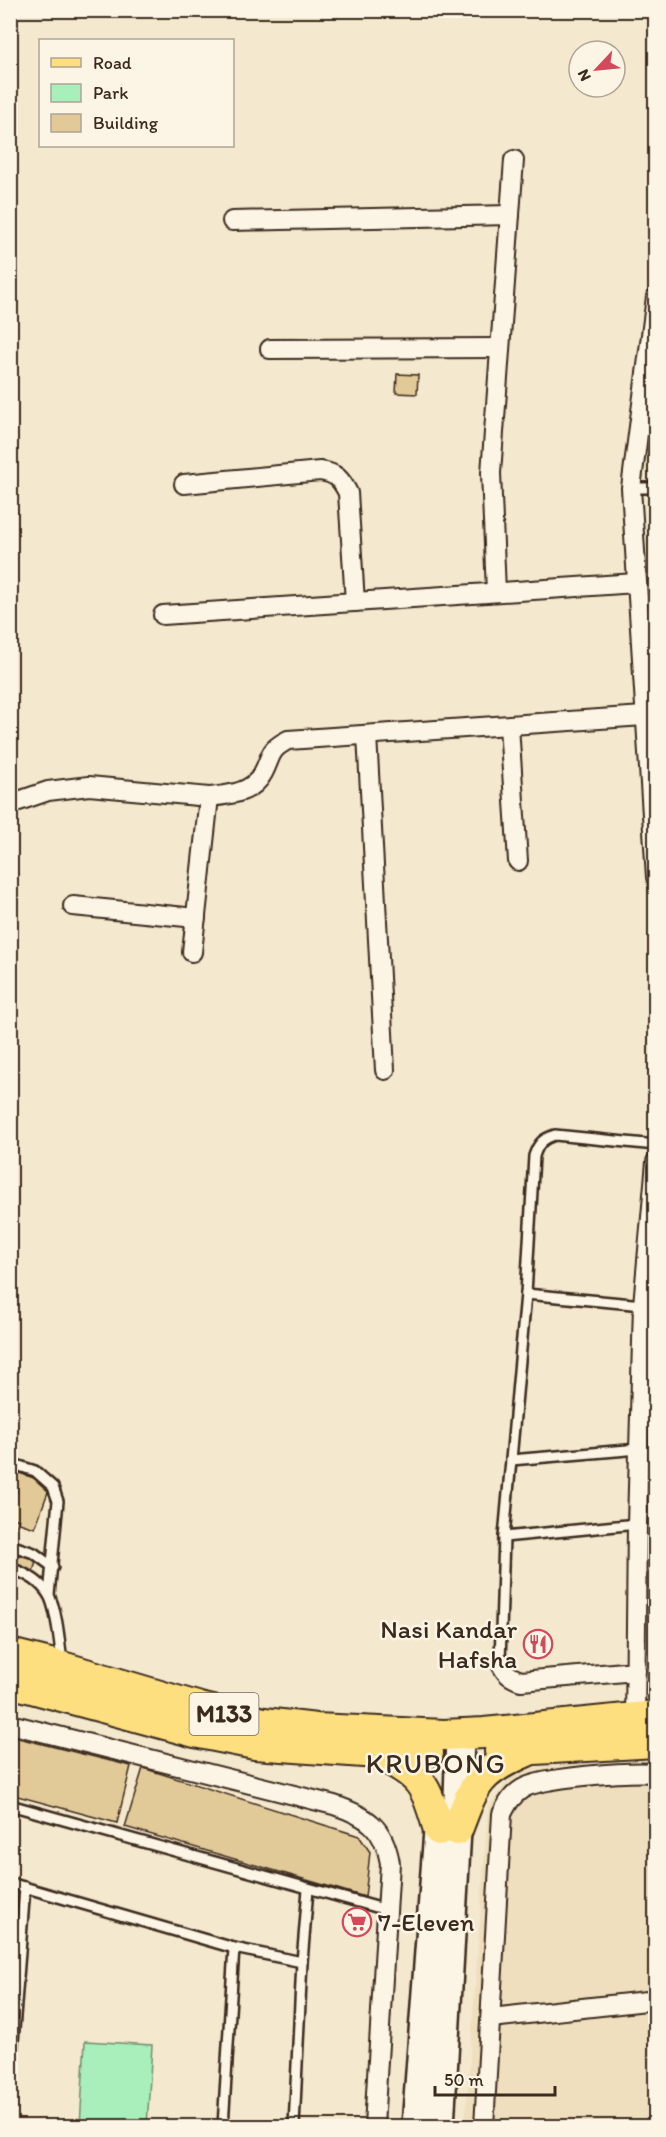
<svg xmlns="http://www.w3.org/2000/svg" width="666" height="2137" font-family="Itim,sans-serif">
  <rect width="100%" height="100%" fill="#f4e8ce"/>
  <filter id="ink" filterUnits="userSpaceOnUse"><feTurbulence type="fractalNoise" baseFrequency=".0167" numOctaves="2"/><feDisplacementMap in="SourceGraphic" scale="12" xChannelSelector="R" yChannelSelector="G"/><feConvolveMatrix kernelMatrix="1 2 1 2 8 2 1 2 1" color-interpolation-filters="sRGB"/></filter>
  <g filter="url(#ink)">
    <polygon fill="#efdfbe" points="655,1762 655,2126 465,2126 488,1807 514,1771 560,1765"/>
    <polygon fill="#a8efbc" stroke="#728c6d" stroke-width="1.5" points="85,2041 152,2045 147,2126 80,2126"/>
    <g fill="#e2c998" stroke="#3b2a1e" stroke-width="1.5">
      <polygon points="397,374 418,375 417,394 396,393"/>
      <polygon points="13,1471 43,1481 49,1489 35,1528 10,1520 10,1510 17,1491 10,1489"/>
      <polygon points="10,1489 17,1491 10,1510"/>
      <polygon points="10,1517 19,1520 10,1545"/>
      <polygon points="10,1548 37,1558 31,1579 10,1572"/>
      <polygon points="10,1736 131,1766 117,1823 10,1794"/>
      <polygon points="143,1768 359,1836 370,1852 365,1897 125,1827"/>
    </g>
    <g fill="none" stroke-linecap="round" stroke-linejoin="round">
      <g stroke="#3b2a1e" stroke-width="14">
        <g id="lane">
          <polyline points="631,488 656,488"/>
          <polyline points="526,1294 643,1305"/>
          <polyline points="511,1460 639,1449"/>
          <polyline points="10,1463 35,1471 53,1487 58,1501 49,1595"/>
          <polyline points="504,1537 637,1524"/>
          <polyline points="10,1545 34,1553 53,1567"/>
          <path d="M10 1568C25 1573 40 1581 48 1594 57 1607 60 1647 62 1663"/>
          <path d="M500 1662 504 1537 526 1294 534 1156C538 1144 542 1139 555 1135L656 1145"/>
          <polyline points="10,1805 387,1910"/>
          <polyline points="10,1883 234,1948 302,1962"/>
          <polyline points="10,2081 25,1887"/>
          <polyline points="223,2126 234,1948"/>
          <polyline points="294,2126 302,1962 308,1889"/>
        </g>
      </g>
      <g stroke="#3b2a1e" stroke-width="22">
        <g id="street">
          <polyline points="232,221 510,215"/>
          <polyline points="656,297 631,488 656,877"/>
          <polyline points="270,349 500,348"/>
          <path d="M184 484 320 471C336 473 341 479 348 493L355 602"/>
          <polyline points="496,592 491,473 514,160"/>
          <polyline points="163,615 636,583"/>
          <polyline points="509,726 518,861"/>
          <polyline points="367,735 385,1070"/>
          <path d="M209 797C229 795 253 793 263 773 272 756 268 750 288 740L644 716"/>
          <polyline points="10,804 48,791 89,786 209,797 192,952"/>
          <polyline points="73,906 196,918"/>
          <path d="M500 1662C505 1673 509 1677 521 1681L636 1671"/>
          <path d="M10 1724 334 1805C367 1816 384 1827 390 1863L374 2126"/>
          <polyline points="635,1726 637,1524 643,1305 656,1162"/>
          <polyline points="491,2018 656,2000"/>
          <path d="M484 2126 502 1814C507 1804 512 1795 522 1789 540 1777 632 1771 656 1773"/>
        </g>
      </g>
      <g stroke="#3b2a1e" stroke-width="32">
        <g id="secondary">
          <polyline points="416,2126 439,1817"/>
          <polyline points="440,2126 457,1830 460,1734"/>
        </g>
      </g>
      <g stroke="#3b2a1e" stroke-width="34">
        <g id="primary">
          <polyline points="10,1654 62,1667 200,1708 264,1723 316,1729 444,1735 484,1733 656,1716"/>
          <polyline points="10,1682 195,1732 255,1744 377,1753 428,1753"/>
          <polyline points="500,1751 656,1742"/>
          <path d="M379 1754C423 1776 425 1784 439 1830"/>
          <path d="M457 1830C475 1782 478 1772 527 1751"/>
        </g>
      </g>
      <use href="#lane" stroke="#fcf5e5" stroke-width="9"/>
      <use href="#street" stroke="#fcf5e5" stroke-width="18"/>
      <use href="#secondary" stroke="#fcf5e5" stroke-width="27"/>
      <use href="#primary" stroke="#fedf80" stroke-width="30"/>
    </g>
  </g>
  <defs>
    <g id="restaurant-ring" transform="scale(1.5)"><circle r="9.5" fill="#fcf5e5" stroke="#d1495b" stroke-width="1.5"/><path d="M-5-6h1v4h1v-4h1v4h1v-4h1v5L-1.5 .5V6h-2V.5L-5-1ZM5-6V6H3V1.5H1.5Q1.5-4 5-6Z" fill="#d1495b"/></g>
    <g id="supermarket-ring" transform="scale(1.5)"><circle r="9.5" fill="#fcf5e5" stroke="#d1495b" stroke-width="1.5"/><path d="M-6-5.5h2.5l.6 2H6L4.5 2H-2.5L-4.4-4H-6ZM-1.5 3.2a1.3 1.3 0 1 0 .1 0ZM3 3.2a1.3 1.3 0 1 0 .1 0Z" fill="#d1495b"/></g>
  </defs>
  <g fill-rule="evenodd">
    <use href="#restaurant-ring" x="538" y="1644"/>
    <use href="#supermarket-ring" x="357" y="1922"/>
  </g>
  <g text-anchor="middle" stroke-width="5" stroke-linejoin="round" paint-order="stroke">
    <rect fill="#fcf5e5" stroke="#75675a" stroke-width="1.5" x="189.5" y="1693" width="69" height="42" rx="4.5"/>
    <g font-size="24" font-weight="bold" fill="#3b2a1e">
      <text x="224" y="1722">M133</text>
    </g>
    <g font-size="26" fill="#3b2a1e" stroke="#fcf5e5" text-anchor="end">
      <text x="517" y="1638">Nasi Kandar<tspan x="517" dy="30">Hafsha</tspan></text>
      <text x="378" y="1931" text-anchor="start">7-Eleven</text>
    </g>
    <g font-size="28" letter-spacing="1.5" fill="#3b2a1e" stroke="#fcf5e5">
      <text x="436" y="1773">KRUBONG</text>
    </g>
  </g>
  <rect width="666" height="2137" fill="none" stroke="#fcf5e5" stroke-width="36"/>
  <rect x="18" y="18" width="630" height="2101" fill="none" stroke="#3b2a1e" stroke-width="2" filter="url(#ink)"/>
  <rect x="39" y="39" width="195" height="108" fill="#fcf5e5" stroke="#afa495" stroke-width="1.5"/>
  <rect x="51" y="58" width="30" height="9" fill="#fedf80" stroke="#afa495" stroke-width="1.5"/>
  <text x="93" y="69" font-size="18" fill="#3b2a1e">Road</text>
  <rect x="51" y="84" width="30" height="18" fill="#a8efbc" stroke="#afa495" stroke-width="1.5"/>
  <text x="93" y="99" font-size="18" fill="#3b2a1e">Park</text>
  <rect x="51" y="114" width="30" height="18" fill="#e2c998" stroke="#afa495" stroke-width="1.5"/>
  <text x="93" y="129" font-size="18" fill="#3b2a1e">Building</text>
  <g transform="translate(597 69) rotate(244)"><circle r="28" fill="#fcf5e5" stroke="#afa495" stroke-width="1.5"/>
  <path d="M0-4.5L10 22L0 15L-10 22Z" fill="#d1495b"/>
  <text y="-9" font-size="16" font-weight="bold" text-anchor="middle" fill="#3b2a1e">N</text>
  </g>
  <path d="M435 2086v9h120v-9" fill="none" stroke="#3b2a1e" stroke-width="3"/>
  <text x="444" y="2086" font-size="18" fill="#3b2a1e" stroke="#fcf5e5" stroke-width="4.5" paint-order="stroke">50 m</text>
</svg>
